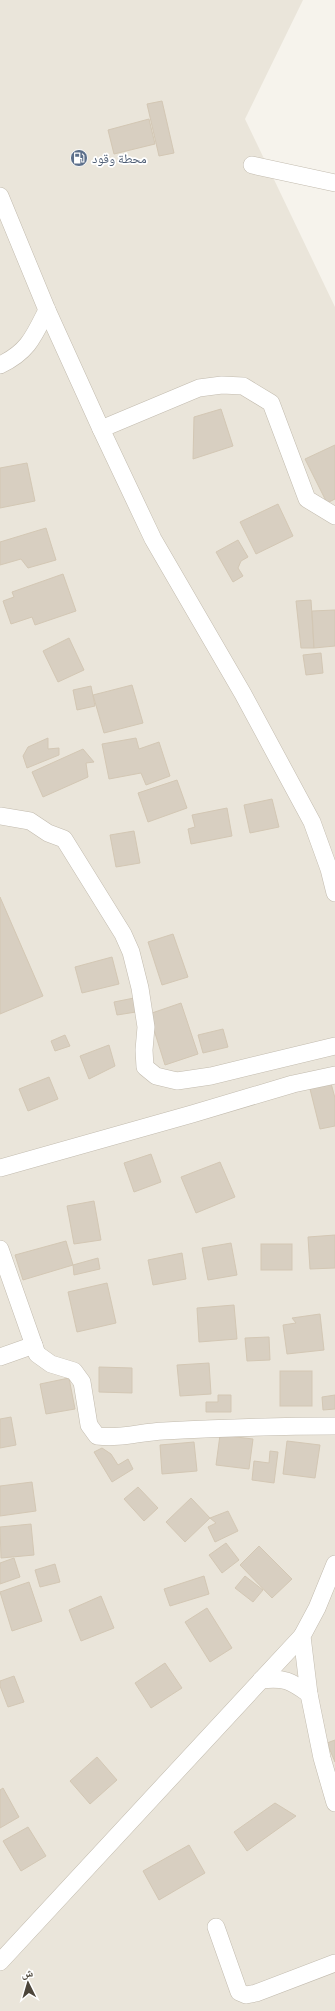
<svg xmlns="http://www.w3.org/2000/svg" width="335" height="2011" font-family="Karla,'Noto Naskh Arabic',sans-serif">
  <rect width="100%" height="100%" fill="#f6f3ec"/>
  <polygon fill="#eae5da" points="0,0 303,0 245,119 335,307 335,2011 0,2011"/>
  <g fill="#d8cfc1" stroke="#d3c7b4">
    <polygon points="162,101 174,153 159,156 147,104"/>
    <polygon points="149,119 155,144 114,154 108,130"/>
    <polygon points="221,409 233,446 193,459 194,417"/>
    <polygon points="335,445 335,499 327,503 305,459"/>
    <polygon points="27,463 35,501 0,508 0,468"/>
    <polygon points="278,504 293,536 256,554 240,522"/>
    <polygon points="46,528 56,560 28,568 21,559 0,565 0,542"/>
    <polygon points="238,540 248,557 241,561 238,568 243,576 233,582 216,552"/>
    <polygon points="63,574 76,611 35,625 32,617 11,624 3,601 14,597 12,592"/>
    <polygon points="311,600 314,648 301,648 296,601"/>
    <polygon points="335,610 335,646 314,648 312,611"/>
    <polygon points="69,638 84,670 58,682 43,651"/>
    <polygon points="321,653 323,673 306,675 303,655"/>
    <polygon points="132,685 143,723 104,733 93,695"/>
    <polygon points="91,686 95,706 77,710 73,690"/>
    <polygon points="48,738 48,749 59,748 59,755 27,768 23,756 28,747"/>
    <polygon points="136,738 139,749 159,742 170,776 146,785 141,773 109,779 102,744"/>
    <polygon points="83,749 94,762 86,763 88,777 43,797 32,772"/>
    <polygon points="177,780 187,808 148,822 138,793"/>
    <polygon points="272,799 279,827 250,833 244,805"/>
    <polygon points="227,808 232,836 191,844 188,829 195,827 192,815"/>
    <polygon points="134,831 140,863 116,867 110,835"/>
    <polygon points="0,897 43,996 0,1014"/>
    <polygon points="173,934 188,977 162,985 148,942"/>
    <polygon points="112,957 119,984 82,993 75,967"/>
    <polygon points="134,998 136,1012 117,1015 114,1002"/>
    <polygon points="181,1003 198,1054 165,1065 149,1014"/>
    <polygon points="223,1029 228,1047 203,1053 198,1035"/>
    <polygon points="65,1035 70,1046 55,1051 51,1041"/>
    <polygon points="109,1045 115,1066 89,1079 80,1056"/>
    <polygon points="329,1076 335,1098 335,1126 320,1129 308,1081"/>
    <polygon points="49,1077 58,1099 28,1111 19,1089"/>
    <polygon points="151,1154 161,1182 134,1192 124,1163"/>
    <polygon points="220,1162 235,1197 196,1213 181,1177"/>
    <polygon points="94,1201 101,1240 74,1244 67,1206"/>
    <polygon points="335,1235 335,1268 310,1269 308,1237"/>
    <polygon points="66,1241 73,1265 23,1280 15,1255"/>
    <polygon points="231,1243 237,1275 208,1280 202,1248"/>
    <rect x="261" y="1244" width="31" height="26"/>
    <polygon points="182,1253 186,1279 153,1285 148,1260"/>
    <polygon points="98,1258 100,1269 74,1275 73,1265"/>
    <polygon points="107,1283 116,1323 77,1332 68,1292"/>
    <polygon points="234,1305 237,1339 199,1342 197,1308"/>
    <polygon points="320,1314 324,1350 287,1354 283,1325 296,1323 292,1318"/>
    <polygon points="269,1337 270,1360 247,1361 245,1338"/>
    <polygon points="209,1363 211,1394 180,1396 177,1365"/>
    <polygon points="99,1367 132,1368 132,1393 99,1392"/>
    <rect x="280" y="1371" width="32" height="35"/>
    <polygon points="69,1378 75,1409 46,1414 40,1384"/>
    <polygon points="218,1395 231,1395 231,1412 206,1412 206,1402 218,1402"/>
    <polygon points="335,1395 335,1409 323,1410 322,1397"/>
    <polygon points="11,1417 16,1445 0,1448 0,1419"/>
    <polygon points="220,1435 253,1439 249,1469 216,1465"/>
    <polygon points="287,1441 320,1445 315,1478 283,1474"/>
    <polygon points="194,1442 197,1471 162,1474 160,1445"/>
    <polygon points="102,1448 111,1454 118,1465 128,1459 133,1469 112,1482 94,1452"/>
    <polygon points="270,1451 278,1452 274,1483 252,1480 254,1461 269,1463"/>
    <polygon points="32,1482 36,1511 0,1516 0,1486"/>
    <polygon points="138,1487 158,1508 144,1521 124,1499"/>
    <polygon points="191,1498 210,1518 185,1542 166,1522"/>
    <polygon points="228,1511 238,1531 215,1542 208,1527 216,1523 210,1518"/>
    <polygon points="31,1524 34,1555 1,1558 0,1527"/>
    <polygon points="226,1543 239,1560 222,1573 209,1555"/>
    <polygon points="259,1546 292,1579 272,1598 240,1565"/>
    <polygon points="14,1558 20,1577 0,1584 0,1563"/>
    <polygon points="55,1564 60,1582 40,1587 35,1570"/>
    <polygon points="204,1576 209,1594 170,1606 164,1589"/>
    <polygon points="245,1576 263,1590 253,1602 235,1588"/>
    <polygon points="29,1582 42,1621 12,1631 0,1592"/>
    <polygon points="101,1596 114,1628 81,1641 69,1610"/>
    <polygon points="207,1608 232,1648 210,1662 185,1622"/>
    <polygon points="165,1663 182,1688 151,1708 135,1683"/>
    <polygon points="14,1676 24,1702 8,1707 0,1686 0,1681"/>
    <polygon points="335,1740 335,1762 327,1743"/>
    <polygon points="97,1757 117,1780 90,1804 70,1781"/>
    <polygon points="3,1788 19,1817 0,1828 0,1790"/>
    <polygon points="275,1803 296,1816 247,1851 234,1832"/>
    <polygon points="28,1827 46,1856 21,1871 3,1841"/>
    <polygon points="189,1845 205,1873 159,1900 143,1871"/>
  </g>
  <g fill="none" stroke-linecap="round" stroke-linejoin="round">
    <g stroke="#c2bbae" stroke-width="18">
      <g id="minor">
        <polyline points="252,165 335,183"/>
        <polyline points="0,196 47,310 101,429 153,539 243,694 312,822 329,869 335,893"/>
        <path d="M0 365C28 352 34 336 47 310"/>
        <polyline points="101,429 199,388 222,385 243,386 271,403 307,499 335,516"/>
        <polyline points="0,816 30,821 48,833 64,839 123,934 131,952 140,988 146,1027 144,1050 145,1067 156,1076 177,1081 211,1076 335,1046"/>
        <polyline points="0,1168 192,1114 293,1084 335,1075"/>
        <path d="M0 1249 37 1354 51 1364 74 1371 82 1382 89 1425 97 1436C121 1439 140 1432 164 1431 221 1428 278 1426 335 1426"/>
        <polyline points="0,1357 34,1345"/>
        <polyline points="335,1564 317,1608 302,1636 309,1694 322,1758 335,1803"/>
        <path d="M261 1680C284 1677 291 1681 309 1694"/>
        <polyline points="216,1927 239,1992 246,1995 256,1993 335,1963"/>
        <polyline points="0,1962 302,1636"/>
      </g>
    </g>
    <use href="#minor" stroke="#fff" stroke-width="17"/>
  </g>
  <defs>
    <g id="fuel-disc" transform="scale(0.9)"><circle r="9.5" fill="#5c6f8a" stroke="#fff"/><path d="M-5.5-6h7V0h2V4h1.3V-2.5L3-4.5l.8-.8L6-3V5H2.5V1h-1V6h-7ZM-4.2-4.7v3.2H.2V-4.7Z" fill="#fff"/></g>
  </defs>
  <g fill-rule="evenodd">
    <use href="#fuel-disc" x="79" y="158"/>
  </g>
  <g text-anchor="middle" stroke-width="3.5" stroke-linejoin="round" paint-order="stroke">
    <g font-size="13" fill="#4e5e75" stroke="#fff" text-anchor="start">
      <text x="92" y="163">محطة وقود</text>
    </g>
  </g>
  <g transform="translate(28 1983) rotate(355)" stroke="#ffffff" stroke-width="3" paint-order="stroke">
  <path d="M0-3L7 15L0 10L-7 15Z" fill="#4b4439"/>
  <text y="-6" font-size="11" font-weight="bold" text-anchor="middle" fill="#4b4439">ش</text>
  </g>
</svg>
